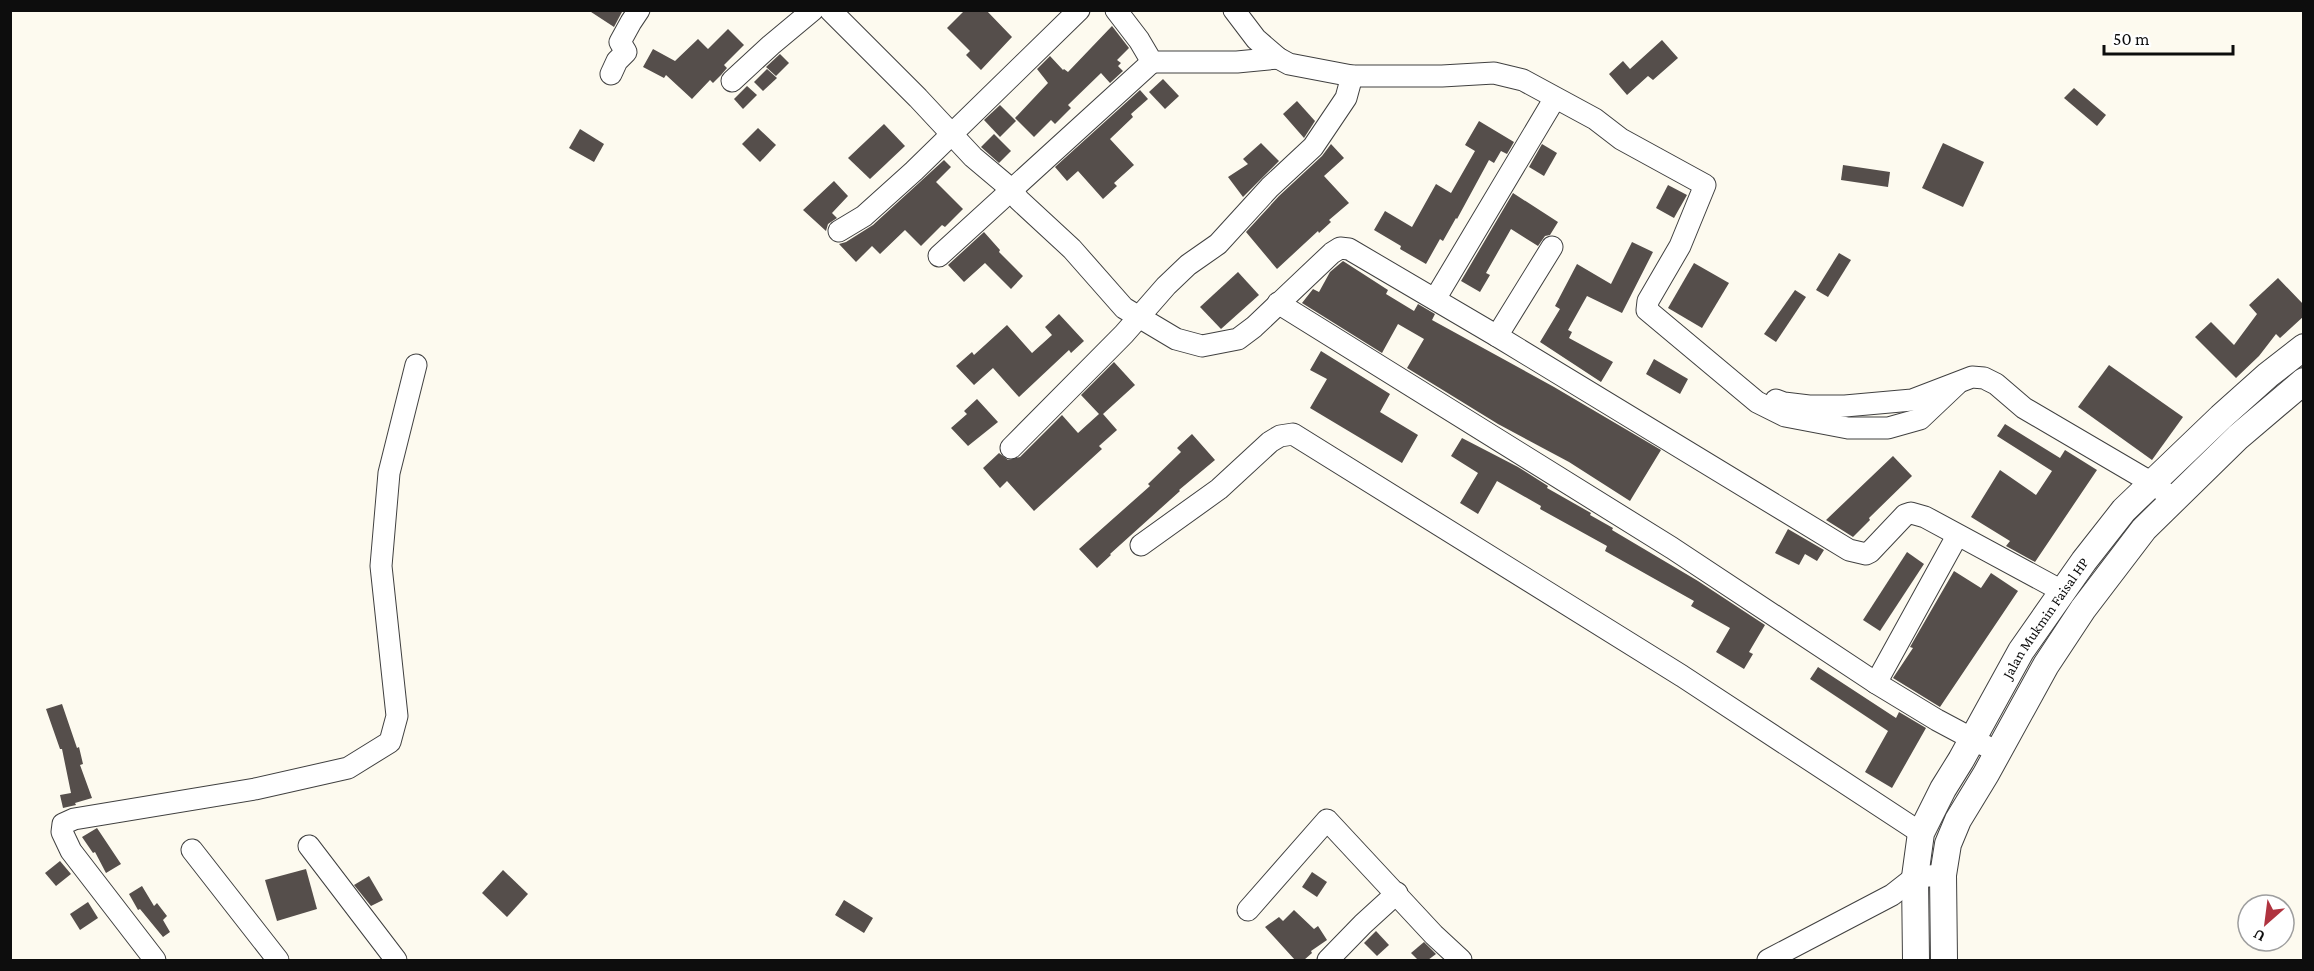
<svg xmlns="http://www.w3.org/2000/svg" width="2314" height="971" font-family="'Crimson Pro',serif">
  <rect width="100%" height="100%" fill="#fdfaef"/>
  <g fill="#554e4b">
    <polygon points="588,10 623,10 614,27"/>
    <polygon points="965,10 986,10 1012,37 981,70 966,55 970,51 947,28"/>
    <polygon points="1112,26 1129,48 1117,60 1121,63 1118,66 1123,71 1110,83 1101,73 1068,105 1071,108 1055,124 1051,120 1034,137 1015,118 1048,83 1037,69 1050,56 1063,70 1064,69 1068,72"/>
    <polygon points="728,29 744,45 724,65 727,68 721,75 713,83 710,80 692,99 666,75 664,78 643,67 653,49 675,61 698,39 708,49"/>
    <polygon points="1662,40 1678,58 1653,80 1648,76 1627,95 1609,74 1623,61 1630,69"/>
    <polygon points="780,54 789,63 776,76 766,67"/>
    <polygon points="767,69 777,78 763,91 754,82"/>
    <polygon points="1163,79 1179,96 1165,109 1149,92"/>
    <polygon points="747,86 757,95 743,109 734,99"/>
    <polygon points="2074,88 2106,115 2097,126 2064,98"/>
    <polygon points="1140,90 1148,99 1131,114 1133,117 1110,139 1134,165 1114,183 1117,186 1103,199 1078,171 1067,181 1055,167"/>
    <polygon points="1297,101 1315,121 1304,138 1283,114"/>
    <polygon points="1000,105 1016,121 1000,137 984,120"/>
    <polygon points="1479,121 1514,142 1507,154 1501,151 1494,163 1489,160 1457,219 1456,218 1443,241 1440,239 1426,264 1400,249 1401,246 1374,230 1385,211 1412,227 1436,184 1451,193 1475,151 1465,145"/>
    <polygon points="884,124 905,146 870,179 848,158"/>
    <polygon points="758,128 776,145 760,162 742,144"/>
    <polygon points="580,129 604,144 594,162 569,148"/>
    <polygon points="994,134 1011,151 999,163 981,147"/>
    <polygon points="1261,143 1279,161 1243,197 1228,177 1248,164 1243,159"/>
    <polygon points="1943,143 1984,162 1963,207 1922,188"/>
    <polygon points="1331,144 1344,158 1324,176 1349,203 1329,220 1331,222 1319,233 1318,231 1277,269 1246,232 1279,196 1322,156"/>
    <polygon points="1542,144 1557,153 1544,176 1529,167"/>
    <polygon points="944,160 951,167 936,182 963,209 945,227 942,225 921,246 905,230 880,254 872,246 856,262 839,244 846,242 873,225"/>
    <polygon points="1843,165 1890,172 1888,187 1841,180"/>
    <polygon points="834,181 848,196 832,213 837,218 828,224 826,231 803,210"/>
    <polygon points="1668,185 1687,195 1674,218 1656,208"/>
    <polygon points="1513,193 1558,222 1550,235 1545,236 1538,246 1511,229 1486,273 1490,275 1480,292 1461,281"/>
    <polygon points="984,232 1000,250 999,252 1023,276 1011,289 985,263 964,282 948,265"/>
    <polygon points="1632,242 1653,252 1622,313 1587,296 1568,330 1572,332 1569,338 1613,362 1601,382 1540,342 1560,309 1555,306 1577,264 1611,284"/>
    <polygon points="1839,253 1851,260 1828,297 1816,290"/>
    <polygon points="1343,261 1388,290 1386,294 1414,311 1418,304 1435,314 1432,320 1554,387 1661,450 1630,501 1569,462 1498,424 1407,368 1424,339 1398,324 1382,353 1302,303 1313,289 1319,292 1330,272"/>
    <polygon points="1694,263 1729,283 1702,328 1668,308"/>
    <polygon points="1238,272 1259,295 1221,329 1200,307"/>
    <polygon points="2278,278 2304,305 2304,316 2280,338 2276,334 2259,356 2236,378 2195,337 2211,322 2234,345 2257,314 2249,305"/>
    <polygon points="1795,290 1806,297 1776,342 1764,334"/>
    <polygon points="1059,314 1084,341 1071,353 1069,350 1019,397 993,368 974,385 956,366 972,352 974,355 1007,325 1032,353 1052,335 1045,327"/>
    <polygon points="1321,351 1390,394 1380,412 1418,435 1402,463 1310,408 1327,379 1310,370"/>
    <polygon points="1654,359 1688,379 1680,394 1646,374"/>
    <polygon points="1114,362 1135,385 1103,414 1117,430 1099,446 1102,449 1034,511 1007,481 1000,488 983,468 999,453 1008,460 1020,457 1062,415 1078,433 1099,414 1081,395"/>
    <polygon points="2109,365 2183,417 2152,460 2078,407"/>
    <polygon points="977,399 998,422 968,446 951,428 967,414 964,411"/>
    <polygon points="2005,424 2060,458 2065,450 2097,470 2035,562 2006,546 2010,541 1971,517 2000,470 2036,495 2052,471 1997,436"/>
    <polygon points="1192,434 1215,460 1179,490 1180,491 1110,554 1111,555 1097,568 1079,549 1150,486 1148,484 1181,452 1177,448"/>
    <polygon points="1462,438 1518,467 1548,486 1547,488 1591,513 1590,515 1613,528 1612,530 1698,581 1765,625 1749,652 1753,654 1744,669 1716,652 1730,628 1691,606 1694,601 1605,551 1607,546 1540,509 1541,506 1497,481 1478,514 1460,503 1478,473 1451,456"/>
    <polygon points="1893,456 1912,476 1869,518 1870,520 1853,537 1826,520"/>
    <polygon points="1788,529 1824,550 1817,561 1805,554 1799,565 1775,553"/>
    <polygon points="1907,552 1924,564 1880,631 1863,620"/>
    <polygon points="1954,571 1981,588 1991,573 2018,591 1940,707 1893,678 1913,648 1910,647"/>
    <polygon points="1818,667 1896,718 1899,712 1926,728 1892,788 1865,772 1888,731 1810,679"/>
    <polygon points="62,704 77,748 79,747 83,764 80,765 92,798 75,803 76,805 63,808 60,795 71,793 62,749 60,749 46,709"/>
    <polygon points="97,828 121,864 106,873 95,852 93,853 82,837"/>
    <polygon points="60,861 71,874 56,886 45,873"/>
    <polygon points="306,869 317,909 277,921 265,880"/>
    <polygon points="503,870 528,894 507,917 482,893"/>
    <polygon points="1312,872 1327,882 1317,897 1302,887"/>
    <polygon points="369,876 383,900 371,906 354,885"/>
    <polygon points="142,886 154,906 157,903 167,916 163,920 170,932 163,937 140,909 138,910 129,894"/>
    <polygon points="844,900 873,918 864,933 835,915"/>
    <polygon points="88,902 98,918 80,930 70,914"/>
    <polygon points="1294,910 1314,929 1318,926 1327,940 1311,951 1312,953 1304,960 1295,960 1265,927 1279,917 1283,921"/>
    <polygon points="1376,931 1389,945 1377,956 1364,943"/>
    <polygon points="1424,942 1436,954 1428,960 1418,960 1411,953"/>
  </g>
  <g fill="none" stroke-linecap="round" stroke-linejoin="round">
    <g stroke="#404040" stroke-width="23">
      <g id="minor">
        <polyline points="830,10 918,98 973,157 1011,189 1019,200 1072,249 1124,308 1176,339 1202,346 1238,339 1254,327 1332,253 1340,248 1349,249 1497,336 1849,550 1866,554 1870,552 1905,515 1911,513 1925,517 2062,591"/>
        <polyline points="1116,10 1139,40 1152,62 1237,62 1278,58"/>
        <polyline points="1234,10 1256,39 1278,58 1289,64 1352,76 1442,76 1494,73 1523,80 1595,119 1621,139 1705,185 1680,246 1648,301 1647,310 1757,402 1785,416 1848,428 1888,428 1920,419 1957,384"/>
        <polyline points="611,74 617,61 626,52 620,42 631,22 639,10"/>
        <polyline points="732,81 771,45 813,10"/>
        <polyline points="839,231 864,216 914,171 1079,10"/>
        <polyline points="939,256 1152,62"/>
        <polyline points="1435,299 1555,98"/>
        <polyline points="1278,303 1672,548 1876,683 1937,720 1997,752"/>
        <polyline points="1497,336 1552,247"/>
        <polyline points="1776,400 1784,403 1809,406 1845,406 1912,400 1972,377 1984,378 1996,384 2024,408 2152,483 2174,499"/>
        <polyline points="1011,448 1124,334 1166,286 1188,265 1218,244 1270,187 1313,147 1346,98 1352,76"/>
        <polyline points="1141,545 1219,489 1270,442 1280,436 1293,434 1682,676 1921,833"/>
        <polyline points="1876,683 1957,536"/>
        <polyline points="309,846 396,960"/>
        <polyline points="192,850 278,960"/>
        <polyline points="1248,910 1327,820 1434,935 1461,960"/>
        <polyline points="155,960 71,851 62,832 63,824 74,819 255,789 348,768 390,742 397,716 381,566 389,473 416,365"/>
        <polyline points="1328,960 1363,924 1397,893"/>
        <polyline points="1768,960 1892,895 1915,877 1943,875"/>
      </g>
    </g>
    <g stroke="#404040" stroke-width="28">
      <g id="tertiary">
        <path id="s1" d="M1916 960 1915 877 1921 833 1943 789 1961 760 2021 651 2084 561 2124 510 2221 417 2268 375 2304 347"/>
        <polyline points="1944,960 1943,875 1948,844 1958,820 1986,774 2046,665 2083,609 2144,529 2238,437 2304,381"/>
      </g>
    </g>
    <use href="#minor" stroke="#fff" stroke-width="21"/>
    <use href="#tertiary" stroke="#fff" stroke-width="26"/>
  </g>
  <g text-anchor="middle" stroke-width="6" stroke-linejoin="round" paint-order="stroke">
    <g font-size="15" fill="#0d0d0d" stroke="#fff">
      <text dy="5" stroke="none"><textPath href="#s1" startOffset="376">Jalan Mukmin Faisal HP</textPath></text>
    </g>
  </g>
  <rect width="2314" height="971" fill="none" stroke="#0d0d0d" stroke-width="24"/>
  <g transform="translate(2266 923) rotate(208)"><circle r="28" fill="#ffffff" stroke="#9e9e9e" stroke-width="1.5"/>
  <path d="M0-4.5L10 22L0 15L-10 22Z" fill="#af333f"/>
  <text y="-9" font-size="16" font-weight="bold" text-anchor="middle" fill="#0d0d0d">U</text>
  </g>
  <path d="M2104 45v9h129v-9" fill="none" stroke="#0d0d0d" stroke-width="3"/>
  <text x="2113" y="45" font-size="18" fill="#0d0d0d" stroke="#ffffff" stroke-width="4.5" paint-order="stroke">50 m</text>
</svg>
